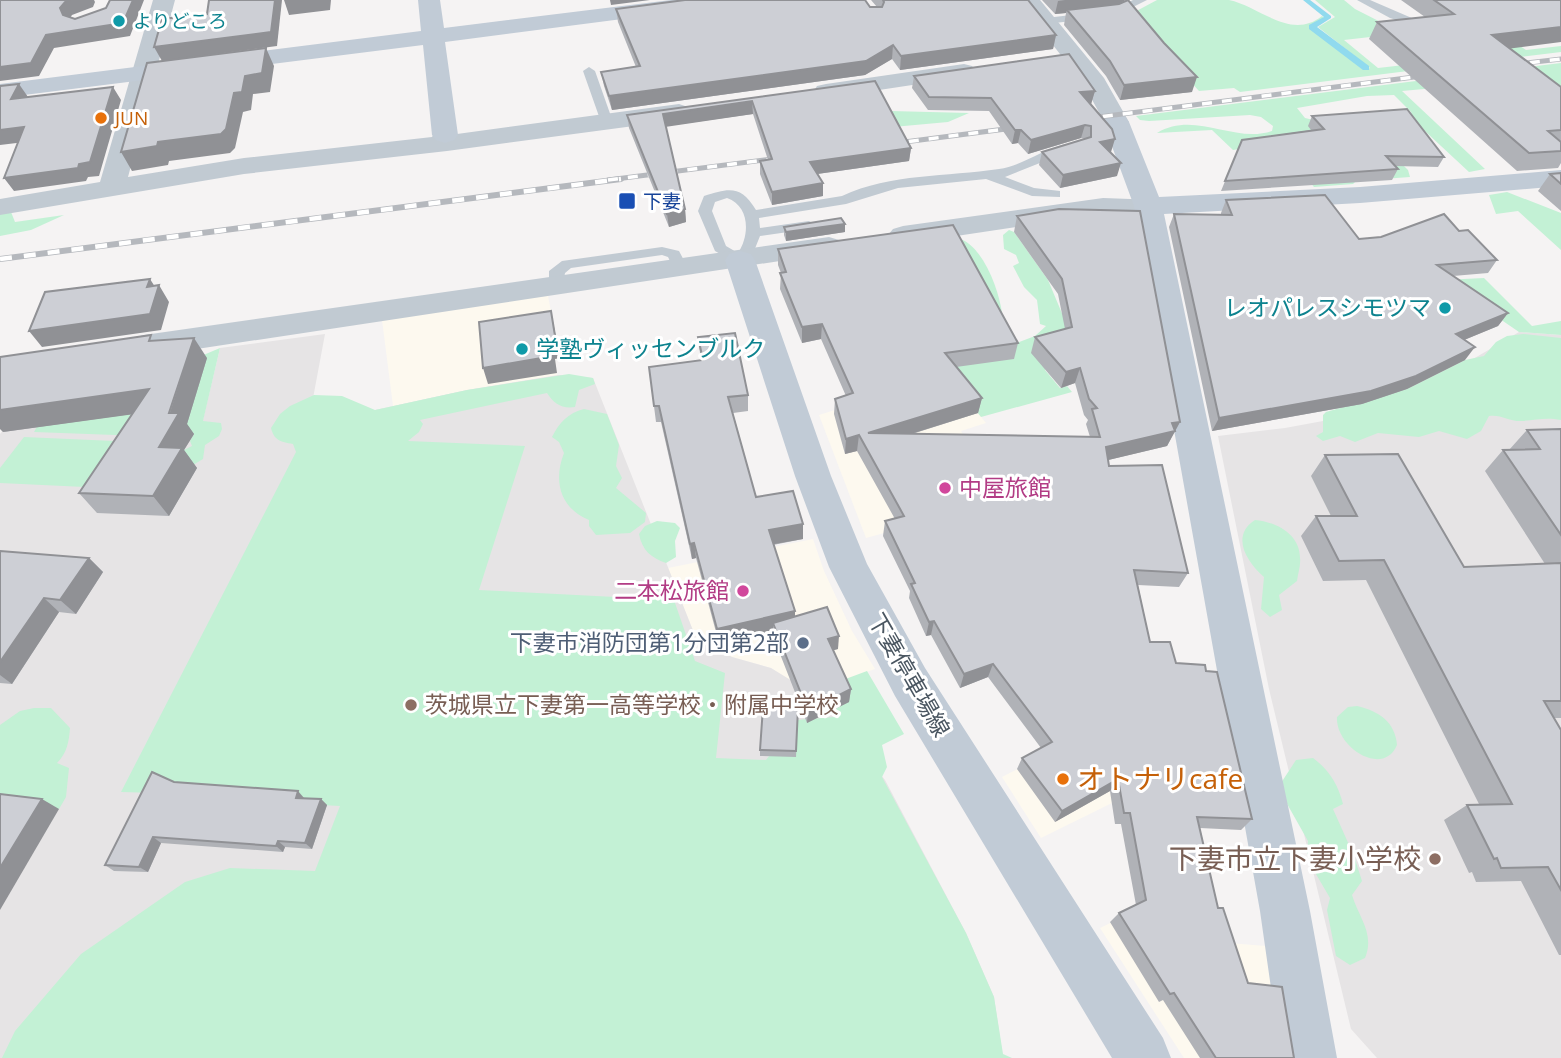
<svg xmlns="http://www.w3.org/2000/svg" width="1561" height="1058" font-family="'Open Sans','Noto Sans JP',sans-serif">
  <rect width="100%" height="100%" fill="#f5f3f3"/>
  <g fill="#fdf9ef">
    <polygon points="548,296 560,358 555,360 557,375 467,390 393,406 381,312"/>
    <polygon points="952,381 986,423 961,431 1000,501 866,538 819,415 914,385"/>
    <polygon points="813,539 824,571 852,631 875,669 808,693 771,668 732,657 696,638 668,568"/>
    <polygon points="1099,732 1112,803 1041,838 1002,777 1046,754"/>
    <polygon points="1137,910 1203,941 1266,946 1286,1058 1184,1058 1100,928"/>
  </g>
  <g fill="#e6e4e5">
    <polygon points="1519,332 1561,335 1561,1058 1377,1058 1351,1029 1269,689 1218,436 1285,428 1388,409"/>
    <polygon points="325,334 311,409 366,412 467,390 559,375 593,378 696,638 732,657 771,668 802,687 839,720 885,780 966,933 994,997 1003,1058 0,1058 0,434 9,423 201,428 220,348"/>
  </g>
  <g fill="#c3f1d5" fill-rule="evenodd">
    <path d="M1157 0C1180 0 1206 0 1229 0 1259 6 1291 41 1322 16L1324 18 1310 27 1364 70 1370 68 1318 27 1335 17 1315 0H1344L1355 9 1414 39 1456 0 1475 16 1526 50 1561 46V52L1240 92 1234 88 1199 91 1129 15ZM1379 36 1413 64 1378 68 1344 40Z"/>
    <path d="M1561 63V113L1435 88 1402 91 1485 169 1469 172 1413 120 1411 112 1394 95 1367 96 1297 108 1305 118 1331 124 1402 164 1408 170 1410 177 1356 181 1353 184 1314 187 1288 157 1263 145 1233 150 1212 130 1157 133C1195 110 1234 144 1272 131L1273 126 1261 117 1250 115 1149 121 1140 120 1136 116Z"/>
    <polygon points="851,110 969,113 948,122 893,127"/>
    <polygon points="1507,192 1561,213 1561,250 1518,211 1496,214 1489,195"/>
    <polygon points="11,212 15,222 64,215 31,230 0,236 0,214"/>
    <polygon points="1009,230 1014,232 1048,280 1066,323 1071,324 1045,370 1060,388 1067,386 1072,392 981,417 952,381 951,368 1035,336 1046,326 1040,324 1037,300 1024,287 1013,266 1019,263 1016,255 1004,249 1003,235"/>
    <path d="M957 238C982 243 999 290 1002 313L983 318Z"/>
    <polygon points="1484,278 1532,326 1561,321 1561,335 1519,332 1443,280"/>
    <path d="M1523 334 1561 338V420C1546 417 1536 420 1522 421 1510 422 1501 414 1489 416L1481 431 1467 439 1439 431 1419 437 1378 433 1355 442 1340 436 1323 441 1316 436 1323 432V415L1326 412 1407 389 1465 360 1484 356 1496 342 1507 336Z"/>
    <polygon points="220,348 203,421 221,423 222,429 219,436 205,445 203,459 188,468 174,467 184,450 192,446 190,441 194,434 142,436 34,432 38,425"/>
    <path d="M569 374 593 378 595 384 579 390 575 407C562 409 554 404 547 393L420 420 423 424 419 432 408 441 525 446 479 590 674 600 695 661 725 673 716 758 766 760 797 720 835 717 808 693 867 671 904 734 882 745 887 767 882 777 966 933 994 997 1003 1054 1012 1058H2L15 1031 81 954 185 882 230 868 315 871 340 806 302 804 304 797 121 792 296 452 293 444C280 442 274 440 271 428L280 414 290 406 314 395 342 396 375 410 467 390Z"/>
    <path d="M584 409 607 414 619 445 616 466 622 478 616 488 646 513 645 522 630 533 596 535 589 526V520C560 508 553 481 564 453L559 442 552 437C559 423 568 413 584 409Z"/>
    <polygon points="24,437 137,442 106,488 0,483 0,468"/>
    <path d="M1255 520C1276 522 1300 534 1300 558 1301 565 1298 573 1297 581L1279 595 1282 610 1270 617 1261 609 1264 577C1247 562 1230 536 1255 520Z"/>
    <path d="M657 521 675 523 680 528 675 541 676 557 666 563C651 558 642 550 639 534L645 526Z"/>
    <path d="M1357 706C1379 711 1395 722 1397 745 1383 778 1335 747 1337 717L1348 707Z"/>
    <path d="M34 708H51L70 728C69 742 67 753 57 763L69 768 66 797 59 809 0 803V725L20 711Z"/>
    <path d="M1313 758C1329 770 1338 784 1343 804L1333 809 1354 856 1362 881 1352 895C1359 918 1375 934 1365 958L1350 965 1336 956 1327 910 1330 898 1313 869 1307 852 1308 841 1286 802 1281 783 1296 760Z"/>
  </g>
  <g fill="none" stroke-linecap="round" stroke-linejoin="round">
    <polygon fill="#90daee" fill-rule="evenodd" points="1303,0 1310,0 1331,16 1331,18 1317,27 1369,66 1369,70 1363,70 1309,29 1309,25 1324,17"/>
    <g fill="#c1cad2" fill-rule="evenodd">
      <polygon points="1133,0 1147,0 1115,16 1046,24 1040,21 1046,18 1113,10"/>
      <polygon points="1357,0 1370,0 1428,25 1422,28 1390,18"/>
      <polygon points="589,67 595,71 613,122 612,125 602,125 601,122 583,71"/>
      <path d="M1065 144 1072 148 1070 151 1005 177 1034 188 1060 191V197L1032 196 986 179 898 188 846 204 759 218 760 228 809 221 816 225 809 229 760 236 752 256 740 265 715 251 698 211 704 196C729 188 741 185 756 210L842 196C891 173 947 177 999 169 1021 166 1042 150 1065 144ZM727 198C750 206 750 235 738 253L726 246 712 211 715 202Z"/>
      <polygon points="662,247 679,251 688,268 685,271 675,271 668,257 662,255 571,268 565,273 562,289 557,291 549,286 549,271 562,261"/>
    </g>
    <g fill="#c1cad2" fill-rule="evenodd">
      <polygon points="153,0 175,0 128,177 244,158 432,137 436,130 445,127 454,130 457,134 679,104 688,107 692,112 688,117 679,120 447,151 244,174 0,215 0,199 100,182"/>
      <polygon points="1018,0 1040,0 1104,78 1129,122 1125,127 1116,130 1107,127 1084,85"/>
      <polygon points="964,64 972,66 976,71 972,76 826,98 817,96 814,91 817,86 826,84"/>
      <polygon points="1103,198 1158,200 1162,206 1158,212 1103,214 903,244 893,241 888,235 893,229 903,226"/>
      <polygon points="829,237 839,240 844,246 839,252 144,357 132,354 128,346 132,338 144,335"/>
    </g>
    <g fill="#c1cbd6" fill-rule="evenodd">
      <polygon points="418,0 440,0 444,28 671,0 734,0 731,5 723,6 445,42 458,135 454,140 445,143 436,140 432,135 423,45 0,98 0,84 421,31"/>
      <polygon points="1116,114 1125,117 1129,122 1159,197 1360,187 1561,170 1561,186 1360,203 1164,214 1310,911 1337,1058 1281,1058 1260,911 1134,206 1103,122 1107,117"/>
      <polygon points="740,251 751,254 755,260 831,476 867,564 925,668 1163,1038 1171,1058 1112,1058 895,696 829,567 795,476 725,260 729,254"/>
    </g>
    <g stroke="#b5b8bd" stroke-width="5">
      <g id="rail-far1">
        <polyline points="1510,65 1561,59"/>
        <polyline points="1083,119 1430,75"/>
        <polyline points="889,144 1021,127"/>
        <polyline points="608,180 788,157"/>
      </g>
    </g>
    <g stroke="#b5b8bd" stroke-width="6">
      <polyline id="rail" points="0,259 621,179"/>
    </g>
    <use href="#rail-far1" stroke="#fff" stroke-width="3.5" stroke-dasharray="10" stroke-linecap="butt"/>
    <use href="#rail" stroke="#fff" stroke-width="4.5" stroke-dasharray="12" stroke-linecap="butt"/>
  </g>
  <g fill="#b0b2b7">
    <polygon points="871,0 1028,0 1056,35 1053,49 900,70 892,59 865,75 612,110 604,86 601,72 636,67 618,22 616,9 877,7"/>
    <polygon points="1042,0 1125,0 1124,1 1192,92 1120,100 1106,76 1064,25 1066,13 1055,14"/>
    <polygon points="1401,0 1561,0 1510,49 1561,87 1561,163 1558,168 1517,171 1369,39 1377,22 1425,17"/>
    <polygon points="914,76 1095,91 1091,104 1090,104 1111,152 1110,152 1117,176 1060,188 1039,165 1042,152 1085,139 1081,138 1028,154 1018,143 1012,144 989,111 928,110 912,88"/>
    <polygon points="875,81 911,148 909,161 817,174 823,196 772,205 760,174 760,161 768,160 753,114 666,126 685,209 686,222 669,227 629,128 627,115"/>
    <polygon points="1312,116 1444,157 1438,167 1395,166 1398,169 1392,180 1221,191 1242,140 1311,130 1308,126"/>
    <polygon points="1561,173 1561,211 1538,191 1550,174"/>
    <polygon points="1226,200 1359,239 1459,231 1497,260 1488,273 1453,276 1508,313 1498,326 1464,340 1465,360 1407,389 1362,404 1212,431 1169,227 1174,214 1221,215 1221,213"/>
    <polygon points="1017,216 1180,422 1167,446 1108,460 1109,466 1188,573 1179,587 1138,585 1150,642 1176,663 1252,819 1241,830 1200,828 1218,908 1248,983 1294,1058 1200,1058 1163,1000 1159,1002 1110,922 1119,913 1136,905 1121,824 1115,824 1110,791 1055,822 1017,769 1022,758 1041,748 988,677 960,688 931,635 926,636 909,598 910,591 883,536 885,521 895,519 857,451 845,454 834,414 835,399 846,396 821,339 802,343 780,289 781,273 778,265 778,249 1018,343 1014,359 956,367 982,398 978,413 912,434 1090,437 1086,424 1088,420 1084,415 1075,383 1061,388 1031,353 1035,337 1065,329 1058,294 1014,232"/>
    <polygon points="784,227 845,232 786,241 784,235"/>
    <polygon points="698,337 748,395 748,411 733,413 756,497 803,539 773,545 795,616 838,649 833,650 851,689 849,702 807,723 773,636 773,631 719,643 696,558 692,559 661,422 656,422 649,367 701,361"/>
    <polygon points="154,340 207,358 187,424 194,434 184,450 197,468 169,516 97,513 79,493 132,414 3,432"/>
    <polygon points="1561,429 1561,718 1554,718 1561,730 1561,955 1559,955 1521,881 1476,882 1472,872 1469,873 1444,820 1467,805 1479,804 1366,580 1323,581 1301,536 1316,516 1331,516 1311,476 1325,455 1464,567 1545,564 1485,471 1503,450 1509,450 1527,430"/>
    <polygon points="0,551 89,558 103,572 76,614 59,612 12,684 0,683"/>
    <polygon points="798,708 796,757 760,756 760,750"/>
    <polygon points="174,782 304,798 321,799 327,805 312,849 285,847 283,852 161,843 148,872 114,871 105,865"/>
  </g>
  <g fill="#909195">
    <polygon points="70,0 94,0 95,2 93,7 72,15 68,21 63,15 60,8 65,2"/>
    <polygon points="133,0 144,0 130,36 54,48 39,76 0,81 0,67 46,35"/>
    <polygon points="275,0 282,0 277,46 162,61 154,47"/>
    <polygon points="284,0 331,0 330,10 289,15"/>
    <polygon points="610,0 650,0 611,5"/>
    <polygon points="1065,0 1125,0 1124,1 1112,7 1067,10 1066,13 1055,14 1058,1"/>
    <polygon points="1561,27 1561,42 1483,52 1492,35"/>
    <polygon points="1056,35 1053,49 900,70 901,56"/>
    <polygon points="893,45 892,59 865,75 612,110 609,96"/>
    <polygon points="266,48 274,66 270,92 253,94 251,110 243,112 235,148 230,153 169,161 168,165 132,171 121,152 158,142 234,93 245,76"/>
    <polygon points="1197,77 1192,92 1120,100 1124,85"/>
    <polygon points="19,84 28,97 11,99"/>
    <polygon points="113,87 121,100 99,176 88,177 86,181 14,191 4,178"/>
    <polygon points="1095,91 1091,104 1077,105 1080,92"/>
    <polygon points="752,101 753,114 665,127 663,114"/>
    <polygon points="1085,125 1081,138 1028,154 1031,140"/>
    <polygon points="24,127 33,141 0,145 0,130"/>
    <polygon points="1015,130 1021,130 1018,143 1012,144"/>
    <polygon points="1115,139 1111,152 1096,156 1100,142"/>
    <polygon points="911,148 909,161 810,175 810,162"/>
    <polygon points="1121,163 1117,176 1060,188 1063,175"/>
    <polygon points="823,183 823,196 772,205 772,192"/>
    <polygon points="685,209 686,222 669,227 667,214"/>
    <polygon points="845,224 845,232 786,241 786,232"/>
    <polygon points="150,279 157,290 159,285 169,302 161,330 42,347 29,331 147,287"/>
    <polygon points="551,311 560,358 555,359 557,373 488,384 483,368"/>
    <polygon points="1508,313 1498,326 1447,347 1456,334"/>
    <polygon points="822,324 821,339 802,343 802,327"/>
    <polygon points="194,338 207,358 187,424 194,434 184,450 197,468 169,516 153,496 159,447"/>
    <polygon points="1475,347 1465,360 1407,389 1362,404 1212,431 1219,418"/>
    <polygon points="1080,368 1075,383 1061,388 1066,372"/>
    <polygon points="149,389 164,410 3,432 0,429 0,409"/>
    <polygon points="982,398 978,413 866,448 868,433"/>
    <polygon points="1180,422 1167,446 1100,462 1106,447 1172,423"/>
    <polygon points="859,435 857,451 845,454 846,439"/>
    <polygon points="803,524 803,539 769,545 769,530"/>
    <polygon points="694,543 696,558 692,559 690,544"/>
    <polygon points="89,558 103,572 76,614 60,600"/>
    <polygon points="44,598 59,612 12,684 0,675 0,662"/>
    <polygon points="795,611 795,626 773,623 773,631 719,643 717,629"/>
    <polygon points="934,621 931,635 926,636 929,622"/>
    <polygon points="839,636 838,649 827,652 828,639"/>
    <polygon points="993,664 988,677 960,688 964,674"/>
    <polygon points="851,689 849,702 807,723 808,711"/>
    <polygon points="1118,779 1110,791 1055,822 1062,811"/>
    <polygon points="298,791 304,798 302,804 296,798"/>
    <polygon points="42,799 59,809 0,910 0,868"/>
    <polygon points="321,799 327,805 312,849 305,843"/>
    <polygon points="153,837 161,843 148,872 139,867"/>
    <polygon points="278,841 285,847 283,852 276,846"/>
  </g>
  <g fill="#cdcfd5" stroke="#909195" stroke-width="2">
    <polygon points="0,0 70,0 65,2 60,8 63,15 75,19 106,8 110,0 133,0 123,23 46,35 31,63 0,67"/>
    <polygon points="209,0 275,0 271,32 154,47 162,19 207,14"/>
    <polygon points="685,0 865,0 870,7 882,7 884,2 883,0 1028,0 1056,35 901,56 893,45 866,61 609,96 601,72 640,66 616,9"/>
    <polygon points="1128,0 1164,43 1197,77 1124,85 1110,61 1067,10 1119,4"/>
    <polygon points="1434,0 1561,0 1561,27 1492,35 1561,87 1561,130 1548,131 1561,142 1561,151 1529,153 1377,22 1454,14"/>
    <polygon points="266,48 262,73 245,76 242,92 234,93 226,129 221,134 158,142 157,146 121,152 147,63"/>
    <polygon points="1069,54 1095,91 1080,92 1112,129 1115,139 1100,142 1121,163 1063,175 1042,152 1091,137 1091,126 1085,125 1031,140 1021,130 1015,130 991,98 929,97 914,76"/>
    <polygon points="875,81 911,148 810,162 823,183 772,192 760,161 772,159 752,101 663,114 685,209 667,214 627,115"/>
    <polygon points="19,84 11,99 113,87 90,162 79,164 78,168 4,178 24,127 0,130 0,86"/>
    <polygon points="1407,109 1444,157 1386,156 1398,169 1225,181 1242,140 1324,129 1312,116"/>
    <polygon points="1561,173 1561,184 1550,174"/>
    <polygon points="1325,195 1359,239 1381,237 1444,214 1459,231 1468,230 1497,260 1437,265 1508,313 1456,334 1475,347 1416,376 1371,391 1219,418 1174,214 1232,215 1226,200"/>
    <polygon points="1059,209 1140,211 1180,422 1172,423 1175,431 1106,447 1109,466 1162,465 1188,573 1134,570 1150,642 1170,642 1176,663 1205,665 1206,671 1217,672 1252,819 1197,817 1218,908 1223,908 1248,983 1282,987 1294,1058 1216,1058 1174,993 1170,994 1119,913 1146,900 1130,813 1124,813 1118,779 1062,811 1022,758 1052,742 993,664 964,674 934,621 929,622 911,584 915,583 885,521 904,516 859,435 846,439 835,399 853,393 822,324 802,327 780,273 786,272 778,249 953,225 1018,343 945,353 982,398 868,433 1100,437 1092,409 1097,408 1089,399 1080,368 1066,372 1035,337 1072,327 1062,279 1017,216"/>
    <polygon points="841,218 845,224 786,232 784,227"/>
    <polygon points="150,279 147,287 159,285 150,314 29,331 45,292"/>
    <polygon points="551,311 556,342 551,343 553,356 483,368 479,322"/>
    <polygon points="735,333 748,395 728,397 756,497 793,491 803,524 769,530 795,611 717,629 694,543 690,544 659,406 654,406 649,367 703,360 698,337"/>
    <polygon points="151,335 149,341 194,338 169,413 179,413 159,447 182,448 153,496 79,493 149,389 0,410 0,357"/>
    <polygon points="1561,429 1561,535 1503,450 1540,449 1527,430"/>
    <polygon points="1398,454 1464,567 1561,563 1561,701 1544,701 1561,730 1561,890 1548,867 1501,868 1497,858 1494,859 1467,805 1512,804 1384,560 1339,561 1316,516 1357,516 1325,455"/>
    <polygon points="0,551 89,558 60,600 44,598 0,662"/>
    <polygon points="827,607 839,636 828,639 851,689 808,711 773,623"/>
    <polygon points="763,707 798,708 796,751 760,750"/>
    <polygon points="152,772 174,782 298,791 296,798 321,799 305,843 278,841 276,846 153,837 139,867 105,865"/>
    <polygon points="0,794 42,799 0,868"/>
  </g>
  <g fill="#0f9aa8" stroke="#fff" stroke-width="2.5">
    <circle cx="119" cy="21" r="7"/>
    <circle cx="1445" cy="308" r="7"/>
    <circle cx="522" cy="349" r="7"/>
  </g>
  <g fill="#e8710a" stroke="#fff" stroke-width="2.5">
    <circle cx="101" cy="118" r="7"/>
    <circle cx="1063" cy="779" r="7"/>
  </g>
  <rect fill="#1a4fb4" stroke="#fff" stroke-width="2.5" x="618" y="192" width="18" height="18" rx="3.5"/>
  <g fill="#d1479c" stroke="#fff" stroke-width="2.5">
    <circle cx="945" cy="488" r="7"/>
    <circle cx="743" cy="591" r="7"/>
  </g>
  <circle fill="#5c6f8a" stroke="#fff" stroke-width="2.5" cx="803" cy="643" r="7"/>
  <g fill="#8d6e63" stroke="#fff" stroke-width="2.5">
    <circle cx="411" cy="705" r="7"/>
    <circle cx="1435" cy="859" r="7"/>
  </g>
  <g text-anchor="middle" stroke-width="6" stroke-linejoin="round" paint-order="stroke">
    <g font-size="19" fill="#0d838f" stroke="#fff" text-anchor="start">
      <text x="133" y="28">よりどころ</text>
    </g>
    <g font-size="19" fill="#c56008" stroke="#fff" text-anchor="start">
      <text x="115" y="125">JUN</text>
    </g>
    <g font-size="19" fill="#164399" stroke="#fff" text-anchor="start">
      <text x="643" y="208">下妻</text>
    </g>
    <g font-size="23" fill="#0d838f" stroke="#fff" text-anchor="end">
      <text x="1431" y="316">レオパレスシモツマ</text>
      <text x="536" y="357" text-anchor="start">学塾ヴィッセンブルク</text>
    </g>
    <g font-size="23" fill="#b23c85" stroke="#fff" text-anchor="start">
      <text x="959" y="496">中屋旅館</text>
      <text x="729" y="599" text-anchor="end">二本松旅館</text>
    </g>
    <g font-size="23" fill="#4e5e75" stroke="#fff" text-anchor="end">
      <text x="789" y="651">下妻市消防団第1分団第2部</text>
    </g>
    <g font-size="23" fill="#4a5661" stroke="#fff">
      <text transform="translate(909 675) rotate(60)" y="8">下妻停車場線</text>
    </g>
    <g font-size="23" fill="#785e54" stroke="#fff" text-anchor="start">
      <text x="425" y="713">茨城県立下妻第一高等学校・附属中学校</text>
    </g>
    <g font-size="28" fill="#c56008" stroke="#fff" text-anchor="start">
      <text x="1077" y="789">オトナリcafe</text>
    </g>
    <g font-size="28" fill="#785e54" stroke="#fff" text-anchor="end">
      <text x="1421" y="869">下妻市立下妻小学校</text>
    </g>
  </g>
</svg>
